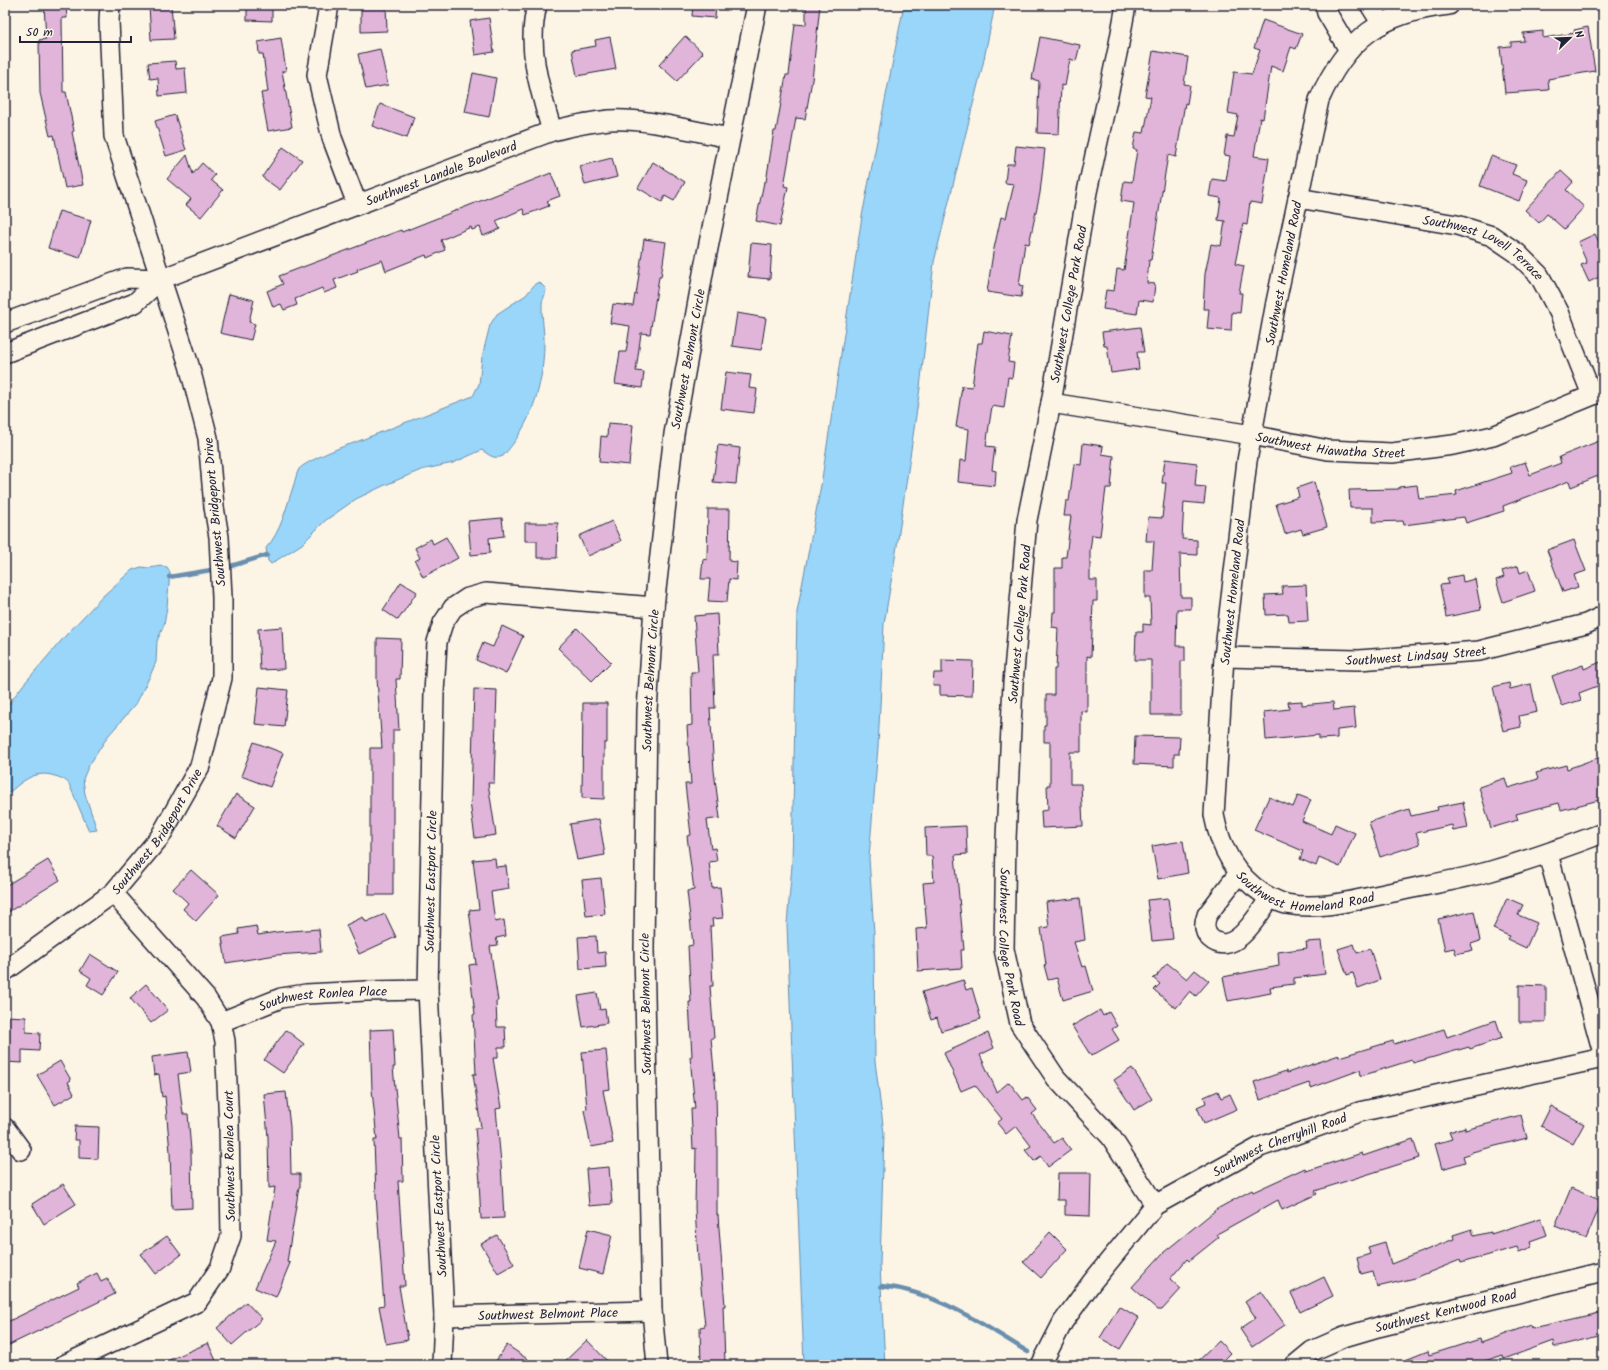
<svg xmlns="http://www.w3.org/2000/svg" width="1608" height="1370" font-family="Kalam,sans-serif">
  <rect width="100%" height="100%" fill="#fcf5e5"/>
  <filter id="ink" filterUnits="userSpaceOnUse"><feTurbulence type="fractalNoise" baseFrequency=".025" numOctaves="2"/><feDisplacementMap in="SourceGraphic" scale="8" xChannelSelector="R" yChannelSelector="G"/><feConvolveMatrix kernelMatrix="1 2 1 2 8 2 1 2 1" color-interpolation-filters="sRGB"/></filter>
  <g filter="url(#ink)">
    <g fill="#99d6fa" stroke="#698eae">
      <polygon points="904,5 995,5 983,64 934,262 920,388 897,546 884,624 878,747 869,858 874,933 875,1061 884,1133 880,1265 885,1365 804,1365 787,924 792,865 797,612 821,485 862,216"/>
      <path d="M539 282 546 289C546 294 543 298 542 303 541 317 545 332 544 346 543 387 531 425 503 456 494 460 489 455 482 450L453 463 421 470 383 486 356 499 326 520 302 544 271 564 268 561 266 548C281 532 286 508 293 487 295 482 296 474 299 469 305 462 342 446 351 444L473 396 479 384 482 357 490 325 497 314 526 295 535 284Z"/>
      <path d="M161 566 167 567 170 572 167 607 164 625 157 641 156 662 150 676 136 704 108 736 88 767 83 779 85 794 97 830 89 831 69 784C65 779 61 778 55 776 33 769 21 783 5 796V709L23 685 67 634 104 595 132 570 141 567 149 568Z"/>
    </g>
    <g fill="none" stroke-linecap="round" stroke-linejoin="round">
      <g stroke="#698eae" stroke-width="4.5">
        <polyline points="231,566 267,555"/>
        <polyline points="169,577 211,570"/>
        <path d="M881 1286C936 1291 982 1324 1028 1352"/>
      </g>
    </g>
    <g fill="#e1b5d9" stroke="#22223b">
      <polygon points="44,5 66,5 67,18 62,18 63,92 66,92 74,131 72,132 83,185 65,188 54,135 50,136 40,93 39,40 46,39"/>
      <polygon points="149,5 171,5 174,39 151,40"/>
      <polygon points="247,5 272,5 272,21 247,20"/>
      <polygon points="361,5 386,5 387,31 361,32"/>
      <polygon points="693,5 716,5 715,18 692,16"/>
      <polygon points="806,5 820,5 812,80 805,119 796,118 784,186 788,187 780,226 756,221 764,182 766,182 774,131 776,131 786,75 789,75 795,24 806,25"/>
      <polygon points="489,18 494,52 475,55 470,21"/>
      <polygon points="1263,20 1302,34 1296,49 1291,47 1283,71 1271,66 1263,119 1260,118 1254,156 1269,158 1262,204 1250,202 1247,225 1243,224 1235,264 1244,266 1239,293 1242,293 1240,313 1232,312 1231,331 1207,329 1209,309 1203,309 1205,274 1211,244 1221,246 1225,221 1218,220 1221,198 1209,196 1212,179 1226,181 1230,156 1224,155 1227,136 1234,137 1238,115 1228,113 1234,72 1252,74 1260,50 1254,48"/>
      <polygon points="1588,27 1595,71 1548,79 1549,90 1505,93 1500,47 1511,46 1511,42 1524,41 1523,33 1543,31 1543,38 1575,33 1574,30"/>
      <polygon points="685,36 703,53 677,81 659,65"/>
      <polygon points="610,37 616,69 577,76 572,50 596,46 595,40"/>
      <polygon points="1040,37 1080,45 1076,61 1070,59 1065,86 1061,85 1059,134 1037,133 1039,81 1032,79"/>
      <polygon points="281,38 286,71 282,71 292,127 268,131 261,93 268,92 263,54 259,54 258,42"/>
      <polygon points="380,49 388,85 366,89 358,54"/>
      <polygon points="1153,51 1188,57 1184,84 1190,85 1187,104 1185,103 1176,157 1168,155 1151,260 1149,260 1147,283 1155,284 1153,302 1139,300 1137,314 1103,309 1106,290 1114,291 1117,269 1124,270 1134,203 1121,201 1124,181 1132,182 1137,150 1133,149 1136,132 1144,133 1151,97 1145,96"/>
      <polygon points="175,61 176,69 185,68 187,93 159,96 158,78 150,79 148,63"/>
      <polygon points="473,73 496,78 489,117 465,112"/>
      <polygon points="380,104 414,117 407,138 372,126"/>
      <polygon points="175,115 186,150 166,156 155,121"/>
      <polygon points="1016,146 1045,149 1040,193 1029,244 1025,243 1019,285 1023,286 1021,297 987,292 993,253 1001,217 1006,218 1014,184 1005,183 1007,164 1014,164"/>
      <polygon points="283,147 302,160 280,190 262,177"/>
      <polygon points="187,155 193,174 202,163 215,175 211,180 223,190 201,217 186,205 191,199 167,179"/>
      <polygon points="1491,156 1516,165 1512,174 1527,180 1519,201 1480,186"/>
      <polygon points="612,158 617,177 585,185 580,166"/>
      <polygon points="653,162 685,182 674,201 665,196 662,202 638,188"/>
      <polygon points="1561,171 1573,182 1566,190 1584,207 1564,229 1547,214 1539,223 1525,210"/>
      <polygon points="551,173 560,196 547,201 549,206 525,215 523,209 496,221 500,229 483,236 480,227 472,230 471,227 441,240 445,250 427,258 426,255 386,271 382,260 357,269 358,271 334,280 337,288 324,293 322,288 295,299 297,305 284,310 281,304 273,307 267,291 283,284 279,276 401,230 402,232"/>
      <polygon points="59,211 91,220 80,258 48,248"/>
      <polygon points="1595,234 1599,242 1603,240 1603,275 1589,282 1581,265 1587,263 1578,242"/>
      <polygon points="644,239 666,242 661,277 659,277 650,334 641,333 636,371 644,372 642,388 615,384 620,352 626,352 630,326 610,323 613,304 633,306 635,294 636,295"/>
      <polygon points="751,243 772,245 770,279 748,277"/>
      <polygon points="229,294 254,300 249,322 255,324 251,340 220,333"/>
      <polygon points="737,313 766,318 761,350 732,346"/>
      <polygon points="1140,327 1144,352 1137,352 1139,369 1111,373 1107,346 1104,346 1102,332"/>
      <polygon points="984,331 1012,336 1008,362 1014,363 1012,378 1008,377 1004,408 992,406 986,446 995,447 992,470 996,471 995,486 958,482 960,460 966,461 969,429 956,427 962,386 972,387 978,343 982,343"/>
      <polygon points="726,372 751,375 749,388 757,389 754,413 721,409"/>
      <polygon points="608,423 633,425 629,465 599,462 601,436 607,437"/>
      <polygon points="1599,441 1603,452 1603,474 1571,487 1569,481 1503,506 1504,511 1466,523 1464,517 1404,525 1403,521 1373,522 1373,508 1350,508 1349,490 1399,489 1399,487 1417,485 1419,499 1457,495 1456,491 1512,473 1510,467 1525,462 1530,475 1561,463 1559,457"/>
      <polygon points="1083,443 1103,446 1102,454 1114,456 1111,488 1106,488 1100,536 1092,535 1090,551 1090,580 1097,580 1097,601 1093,601 1091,657 1087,656 1087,712 1081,711 1081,752 1070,752 1070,784 1081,784 1083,826 1042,828 1041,811 1048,810 1047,785 1050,785 1050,742 1044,742 1044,725 1046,725 1046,695 1054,695 1054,669 1056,669 1058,628 1052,627 1053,612 1055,612 1055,568 1062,568 1062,557 1066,557 1071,516 1064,516 1066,501 1069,501 1074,464 1081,465"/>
      <polygon points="718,445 740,448 736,484 713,482"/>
      <polygon points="1165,459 1197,463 1195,486 1206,487 1204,504 1184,502 1182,539 1197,540 1197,555 1180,554 1181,597 1191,597 1191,609 1177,609 1176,646 1185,646 1185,661 1181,661 1181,715 1151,715 1151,660 1135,660 1136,632 1143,632 1143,624 1151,625 1150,598 1145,598 1145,570 1152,570 1154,541 1146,541 1148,517 1162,518 1166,483 1162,483"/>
      <polygon points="1314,482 1327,527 1303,534 1301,529 1285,534 1276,504 1299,497 1297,488"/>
      <polygon points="708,509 730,509 729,561 737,562 736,580 729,579 727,602 708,601 710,579 701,579 703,559 707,560"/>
      <polygon points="502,518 504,536 489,538 490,553 471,555 468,521"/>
      <polygon points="612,521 621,541 588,556 579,536"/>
      <polygon points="525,523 558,523 557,558 537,558 537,541 525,541"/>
      <polygon points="446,537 458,558 423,577 415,561 420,558 415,548 431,539 433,544"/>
      <polygon points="1574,540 1586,571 1574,575 1578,587 1563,592 1547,550"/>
      <polygon points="1518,566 1520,573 1528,570 1535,591 1503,602 1496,580 1504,577 1502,571"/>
      <polygon points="1462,575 1463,582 1475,579 1481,610 1446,617 1440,585 1449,584 1447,578"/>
      <polygon points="401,582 417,592 398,620 383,610"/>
      <polygon points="1306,585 1308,621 1289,622 1288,614 1266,615 1265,595 1283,594 1282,586"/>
      <polygon points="717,614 719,654 713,654 715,708 710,708 714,771 720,818 707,820 711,849 715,848 717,861 709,862 712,888 720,887 723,918 712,919 713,926 710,926 713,986 710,986 714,1038 711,1038 716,1092 717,1143 717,1215 718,1215 725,1306 723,1306 725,1363 701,1364 700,1327 705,1326 698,1258 695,1208 696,1148 693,1149 691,1109 695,1109 690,1057 692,1056 689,1002 691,1002 688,946 693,945 687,891 694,890 687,836 691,835 685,784 691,784 687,726 692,725 691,672 698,672 694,616"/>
      <polygon points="502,626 523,636 506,674 476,660 483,643 493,647"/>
      <polygon points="282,627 284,669 260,670 258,629"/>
      <polygon points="577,628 611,662 592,681 558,648"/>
      <polygon points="377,638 401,639 400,679 396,679 399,730 393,730 393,895 369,895 370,858 370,748 382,748 377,679"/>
      <polygon points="942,660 973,661 972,696 940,695 940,686 933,686 934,673 942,673"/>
      <polygon points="1603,661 1603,684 1579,693 1581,700 1562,706 1552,676 1583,665 1584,669"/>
      <polygon points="1509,683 1510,689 1531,684 1537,712 1519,716 1521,727 1503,731 1493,687"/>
      <polygon points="259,687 288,690 284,727 255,724"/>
      <polygon points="474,689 497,690 494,783 488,783 496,835 475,838 470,802 471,802"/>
      <polygon points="1302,701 1302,705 1333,702 1334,710 1354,708 1356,728 1337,730 1337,738 1319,739 1319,735 1266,740 1264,712 1289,709 1288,702"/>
      <polygon points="583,703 607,703 607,743 604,743 604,799 582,798"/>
      <polygon points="1135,736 1180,737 1179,754 1174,754 1174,766 1134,764"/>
      <polygon points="254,742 283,753 270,787 241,776"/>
      <polygon points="1603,756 1603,799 1561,810 1559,803 1516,814 1518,820 1491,828 1479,787 1505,778 1508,788 1538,779 1536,773 1566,765 1567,769"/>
      <polygon points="236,794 255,806 236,838 217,826"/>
      <polygon points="1298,795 1311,800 1302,821 1331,834 1335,824 1355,833 1340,867 1319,858 1316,866 1300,859 1303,851 1254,830 1269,797 1293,807"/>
      <polygon points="1463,802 1468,828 1453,831 1452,825 1416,833 1420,844 1380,857 1369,822 1409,809 1411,816 1438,810 1437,807"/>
      <polygon points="599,819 605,855 577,860 570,824"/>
      <polygon points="966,826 967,854 955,855 964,950 961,950 962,968 918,971 916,929 927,928 923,883 934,882 932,856 926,856 925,828"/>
      <polygon points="1183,841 1188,873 1158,879 1152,846"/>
      <polygon points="495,858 496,867 506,866 509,889 491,892 495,922 504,920 506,936 496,938 498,945 490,946 498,1001 496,1001 497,1027 505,1027 506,1047 498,1047 498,1058 493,1058 501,1108 496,1109 501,1163 504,1218 481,1219 479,1182 480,1182 475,1128 481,1128 473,1074 476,1074 473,1015 475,1014 469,965 476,964 469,910 479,909 473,860"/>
      <polygon points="48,860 60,880 5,914 5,886"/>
      <polygon points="191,870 219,895 196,921 183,909 188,903 173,889"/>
      <polygon points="601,878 605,914 586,916 582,880"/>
      <polygon points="1080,898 1085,940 1074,942 1082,967 1086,966 1093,991 1063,1000 1057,978 1048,980 1044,965 1046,965 1041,928 1049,927 1046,902"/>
      <polygon points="1168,898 1173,939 1152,941 1147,900"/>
      <polygon points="1507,898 1523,905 1518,915 1537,923 1526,948 1507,939 1509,936 1493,929"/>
      <polygon points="1474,911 1480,941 1471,944 1473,950 1456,954 1454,948 1445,950 1438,919"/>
      <polygon points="385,914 396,937 359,954 346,925 363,917 366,922"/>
      <polygon points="256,926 258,935 277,932 319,929 321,952 276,955 226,963 222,937 239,934 238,929"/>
      <polygon points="596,936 597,953 605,952 606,967 580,969 578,937"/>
      <polygon points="1321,941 1325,974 1294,978 1294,984 1270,987 1271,993 1228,1001 1223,977 1279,966 1278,952 1307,948 1306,942"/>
      <polygon points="1354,944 1357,953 1370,949 1380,980 1358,988 1353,973 1347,975 1338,949"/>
      <polygon points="90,954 118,972 103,995 87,985 91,978 80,971"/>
      <polygon points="1167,963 1187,979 1195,970 1209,981 1196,996 1190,991 1176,1008 1154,990 1160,984 1153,978 1158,976 1157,975"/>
      <polygon points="963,980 966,990 972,988 981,1019 941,1031 937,1018 931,1020 922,992"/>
      <polygon points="146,984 168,1010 151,1023 130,998"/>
      <polygon points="1519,985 1546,986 1546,1022 1519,1022"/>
      <polygon points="597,993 600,1010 605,1009 607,1023 583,1027 578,996"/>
      <polygon points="1100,1010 1103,1016 1109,1012 1117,1026 1112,1029 1119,1040 1091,1056 1072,1026"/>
      <polygon points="5,1016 26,1017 26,1032 40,1033 39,1051 22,1050 22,1063 5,1062"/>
      <polygon points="1496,1020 1502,1038 1470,1049 1469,1047 1413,1063 1412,1060 1361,1076 1360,1070 1311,1088 1309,1083 1260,1100 1254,1082 1286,1071 1287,1073 1339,1055 1339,1057 1393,1041 1394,1044 1444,1029 1447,1037"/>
      <polygon points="393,1029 395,1067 393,1067 400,1139 402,1139 403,1181 398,1181 405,1286 399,1286 408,1340 386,1344 379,1306 384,1305 376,1196 374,1140 377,1140 372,1090 370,1030"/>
      <polygon points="286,1030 304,1044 283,1073 264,1060"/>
      <polygon points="988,1033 994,1048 980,1055 997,1092 1009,1082 1023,1100 1027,1097 1037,1110 1032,1114 1054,1143 1062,1138 1071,1150 1048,1167 1041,1156 1034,1161 1025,1150 1031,1146 1016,1126 1006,1134 997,1123 1002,1119 975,1085 961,1091 944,1053"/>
      <polygon points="606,1050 610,1089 603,1090 613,1143 591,1147 584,1110 587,1109 582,1052"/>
      <polygon points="188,1052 191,1072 178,1074 183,1114 188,1114 191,1151 192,1208 172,1209 170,1152 165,1096 162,1097 159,1074 154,1075 152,1057"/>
      <polygon points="60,1061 71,1080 68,1082 74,1094 55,1105 37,1075"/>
      <polygon points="1132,1068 1152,1099 1134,1110 1114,1080"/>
      <polygon points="1218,1091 1221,1098 1230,1094 1237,1109 1204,1123 1197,1107 1206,1103 1204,1097"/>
      <polygon points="286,1092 290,1127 291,1174 300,1174 300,1187 299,1187 287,1262 290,1263 276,1297 255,1288 276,1241 267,1240 275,1187 269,1188 268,1137 264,1094"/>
      <polygon points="1551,1106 1584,1124 1573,1144 1541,1126"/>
      <polygon points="1521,1115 1527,1138 1472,1152 1472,1153 1463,1156 1465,1162 1442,1169 1435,1144 1452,1139 1449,1132 1465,1127 1465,1130"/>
      <polygon points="75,1126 99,1127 98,1159 79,1158 79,1140 74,1140"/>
      <polygon points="1413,1139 1419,1158 1315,1191 1317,1194 1282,1210 1278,1200 1217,1234 1219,1237 1189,1261 1187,1259 1170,1279 1181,1289 1162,1310 1158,1310 1132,1287 1163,1253 1217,1209 1252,1190 1253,1192 1305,1168 1306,1171 1362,1153 1363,1156"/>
      <polygon points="609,1167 612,1204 589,1206 586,1169"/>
      <polygon points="1058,1173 1091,1173 1090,1216 1065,1215 1065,1200 1057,1200"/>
      <polygon points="63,1184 76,1204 44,1224 32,1204"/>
      <polygon points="1571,1188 1602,1201 1586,1239 1555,1226"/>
      <polygon points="1541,1218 1547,1235 1530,1241 1532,1247 1519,1252 1517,1247 1461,1263 1460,1260 1415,1278 1377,1287 1373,1271 1361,1274 1357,1258 1370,1254 1368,1247 1385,1242 1391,1264 1454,1239 1453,1235 1472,1229 1474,1236 1491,1232 1491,1234"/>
      <polygon points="588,1229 612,1235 603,1274 579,1268"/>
      <polygon points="1050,1232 1067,1249 1041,1278 1023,1262"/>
      <polygon points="497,1235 514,1264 498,1273 481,1244"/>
      <polygon points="167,1236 181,1255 156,1274 141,1254"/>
      <polygon points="97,1273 101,1281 107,1278 115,1294 5,1347 5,1323 79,1287 77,1283"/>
      <polygon points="1324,1277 1333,1296 1300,1312 1291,1293"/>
      <polygon points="1261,1291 1285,1325 1252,1347 1240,1329 1256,1318 1245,1302"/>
      <polygon points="246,1302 262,1319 232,1345 217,1328"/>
      <polygon points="1119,1306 1139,1318 1120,1349 1100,1338"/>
      <polygon points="1603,1312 1603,1335 1554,1347 1553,1341 1504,1359 1503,1355 1472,1365 1393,1365 1428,1351 1429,1355 1480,1339 1481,1343 1531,1325 1532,1328"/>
      <polygon points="587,1340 611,1365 561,1365"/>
      <polygon points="1219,1341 1230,1353 1218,1365 1194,1365"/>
      <polygon points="208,1343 218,1365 158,1365"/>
      <polygon points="507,1345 536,1365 493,1365"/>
    </g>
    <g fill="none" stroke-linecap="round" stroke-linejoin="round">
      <g stroke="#22223b" stroke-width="22">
        <g id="minor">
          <polyline points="329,5 317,75 332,138 357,204"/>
          <path d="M537 5C526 48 540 90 552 131"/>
          <path id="s1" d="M1126 5 1118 49 1087 192 1051 403 1027 520 1013 683 1006 839 1004 949 1020 1024 1056 1078 1111 1137 1155 1205"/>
          <polyline points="1325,5 1327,13 1349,50"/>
          <polyline points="1370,5 1382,24"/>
          <path id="s2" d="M1449 5C1381 12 1346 39 1319 100L1276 302 1247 461 1224 657 1214 815C1220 847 1234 874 1262 893 1269 897 1278 902 1286 904 1322 911 1358 899 1394 892 1426 885 1459 880 1491 871 1529 860 1566 847 1603 833"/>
          <path id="s3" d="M1298 198 1457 225 1492 236 1517 253 1539 275 1559 312 1592 395"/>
          <polyline points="5,323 127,278 161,279"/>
          <path id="s4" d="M5 353 135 303 161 279 552 131C571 126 590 122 609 120 649 118 691 131 730 138"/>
          <path id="s5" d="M1051 403 1252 435 1328 450 1392 453 1453 445 1493 436 1603 391"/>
          <path id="s6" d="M1224 657 1359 660 1479 651 1586 624 1603 616"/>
          <polyline points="1548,854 1603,1053"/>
          <path d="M1239 873 1207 915C1204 923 1203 931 1210 938 1234 960 1259 913 1270 898"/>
          <path id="s7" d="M5 971 113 893 160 837 200 766 222 678V597L219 537 214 507 208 438 189 365 114 136 109 21 110 5"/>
          <path id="s8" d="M221 1022 281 998 306 994 366 991 428 990"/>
          <polyline points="5,1128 21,1150"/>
          <path id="s9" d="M444 1316 652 1311"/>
          <polyline points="64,1365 197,1302 220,1268 231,1236 229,1125 225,1041 221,1022 206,998 113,893"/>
          <path id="s10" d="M442 1365 444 1316 428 990 434 693 437 642 443 623 453 608 468 598 486 593 654 607"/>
          <path id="s11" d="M657 1365 652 1311 644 950 647 710 654 607 674 434 704 268 757 5"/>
          <path id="s12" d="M1041 1365 1063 1322 1092 1282 1155 1205 1260 1147 1359 1112 1603 1058"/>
          <path id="s13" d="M1295 1365 1312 1351 1344 1337 1378 1327 1603 1272"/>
        </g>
      </g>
      <use href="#minor" stroke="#fcf5e5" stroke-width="19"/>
    </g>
  </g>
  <g text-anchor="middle" stroke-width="3" stroke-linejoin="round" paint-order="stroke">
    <g font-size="13" fill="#22223b" stroke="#fcf5e5">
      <text dy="5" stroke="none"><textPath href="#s4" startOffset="474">Southwest Landale Boulevard</textPath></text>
      <text dy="5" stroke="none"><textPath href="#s3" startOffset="195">Southwest Lovell Terrace</textPath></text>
      <text transform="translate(1283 273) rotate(-79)" y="5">Southwest Homeland Road</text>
      <text transform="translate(1068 304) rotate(-80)" y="5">Southwest College Park Road</text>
      <text dy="5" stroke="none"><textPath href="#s11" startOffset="1009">Southwest Belmont Circle</textPath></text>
      <text dy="5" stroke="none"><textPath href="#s5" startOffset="283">Southwest Hiawatha Street</textPath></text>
      <text transform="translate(214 512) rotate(-95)" y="5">Southwest Bridgeport Drive</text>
      <text transform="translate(1232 592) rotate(-84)" y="5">Southwest Homeland Road</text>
      <text transform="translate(1019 624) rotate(-85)" y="5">Southwest College Park Road</text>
      <text dy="5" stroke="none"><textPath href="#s6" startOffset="192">Southwest Lindsay Street</textPath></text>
      <text dy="5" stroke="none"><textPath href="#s11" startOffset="685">Southwest Belmont Circle</textPath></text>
      <text dy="5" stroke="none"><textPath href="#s7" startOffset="209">Southwest Bridgeport Drive</textPath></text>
      <text dy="5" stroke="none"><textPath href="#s2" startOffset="1031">Southwest Homeland Road</textPath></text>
      <text dy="5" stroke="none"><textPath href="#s10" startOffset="484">Southwest Eastport Circle</textPath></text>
      <text dy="5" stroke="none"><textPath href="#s1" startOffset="953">Southwest College Park Road</textPath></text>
      <text dy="5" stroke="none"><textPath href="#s8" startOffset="106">Southwest Ronlea Place</textPath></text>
      <text transform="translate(645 1004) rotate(-91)" y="5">Southwest Belmont Circle</text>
      <text dy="5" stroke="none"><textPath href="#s12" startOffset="336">Southwest Cherryhill Road</textPath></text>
      <text transform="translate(229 1156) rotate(-91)" y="5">Southwest Ronlea Court</text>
      <text transform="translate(438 1206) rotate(-93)" y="5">Southwest Eastport Circle</text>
      <text dy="5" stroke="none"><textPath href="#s13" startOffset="162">Southwest Kentwood Road</textPath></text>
      <text dy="5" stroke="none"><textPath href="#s9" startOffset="104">Southwest Belmont Place</textPath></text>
    </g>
  </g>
  <rect width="1608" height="1370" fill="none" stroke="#fcf5e5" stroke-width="20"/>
  <rect x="10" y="10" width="1588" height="1350" fill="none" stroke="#22223b" stroke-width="1.5" filter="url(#ink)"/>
  <g transform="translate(1570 38) rotate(67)" stroke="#fcf5e5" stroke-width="3" paint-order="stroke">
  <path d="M0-3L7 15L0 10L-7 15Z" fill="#22223b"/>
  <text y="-6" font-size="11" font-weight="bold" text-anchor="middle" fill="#22223b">N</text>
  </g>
  <path d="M20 36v6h111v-6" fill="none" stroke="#22223b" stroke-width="2"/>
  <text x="26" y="36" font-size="12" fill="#22223b" stroke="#fcf5e5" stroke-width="3" paint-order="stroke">50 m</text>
</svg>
